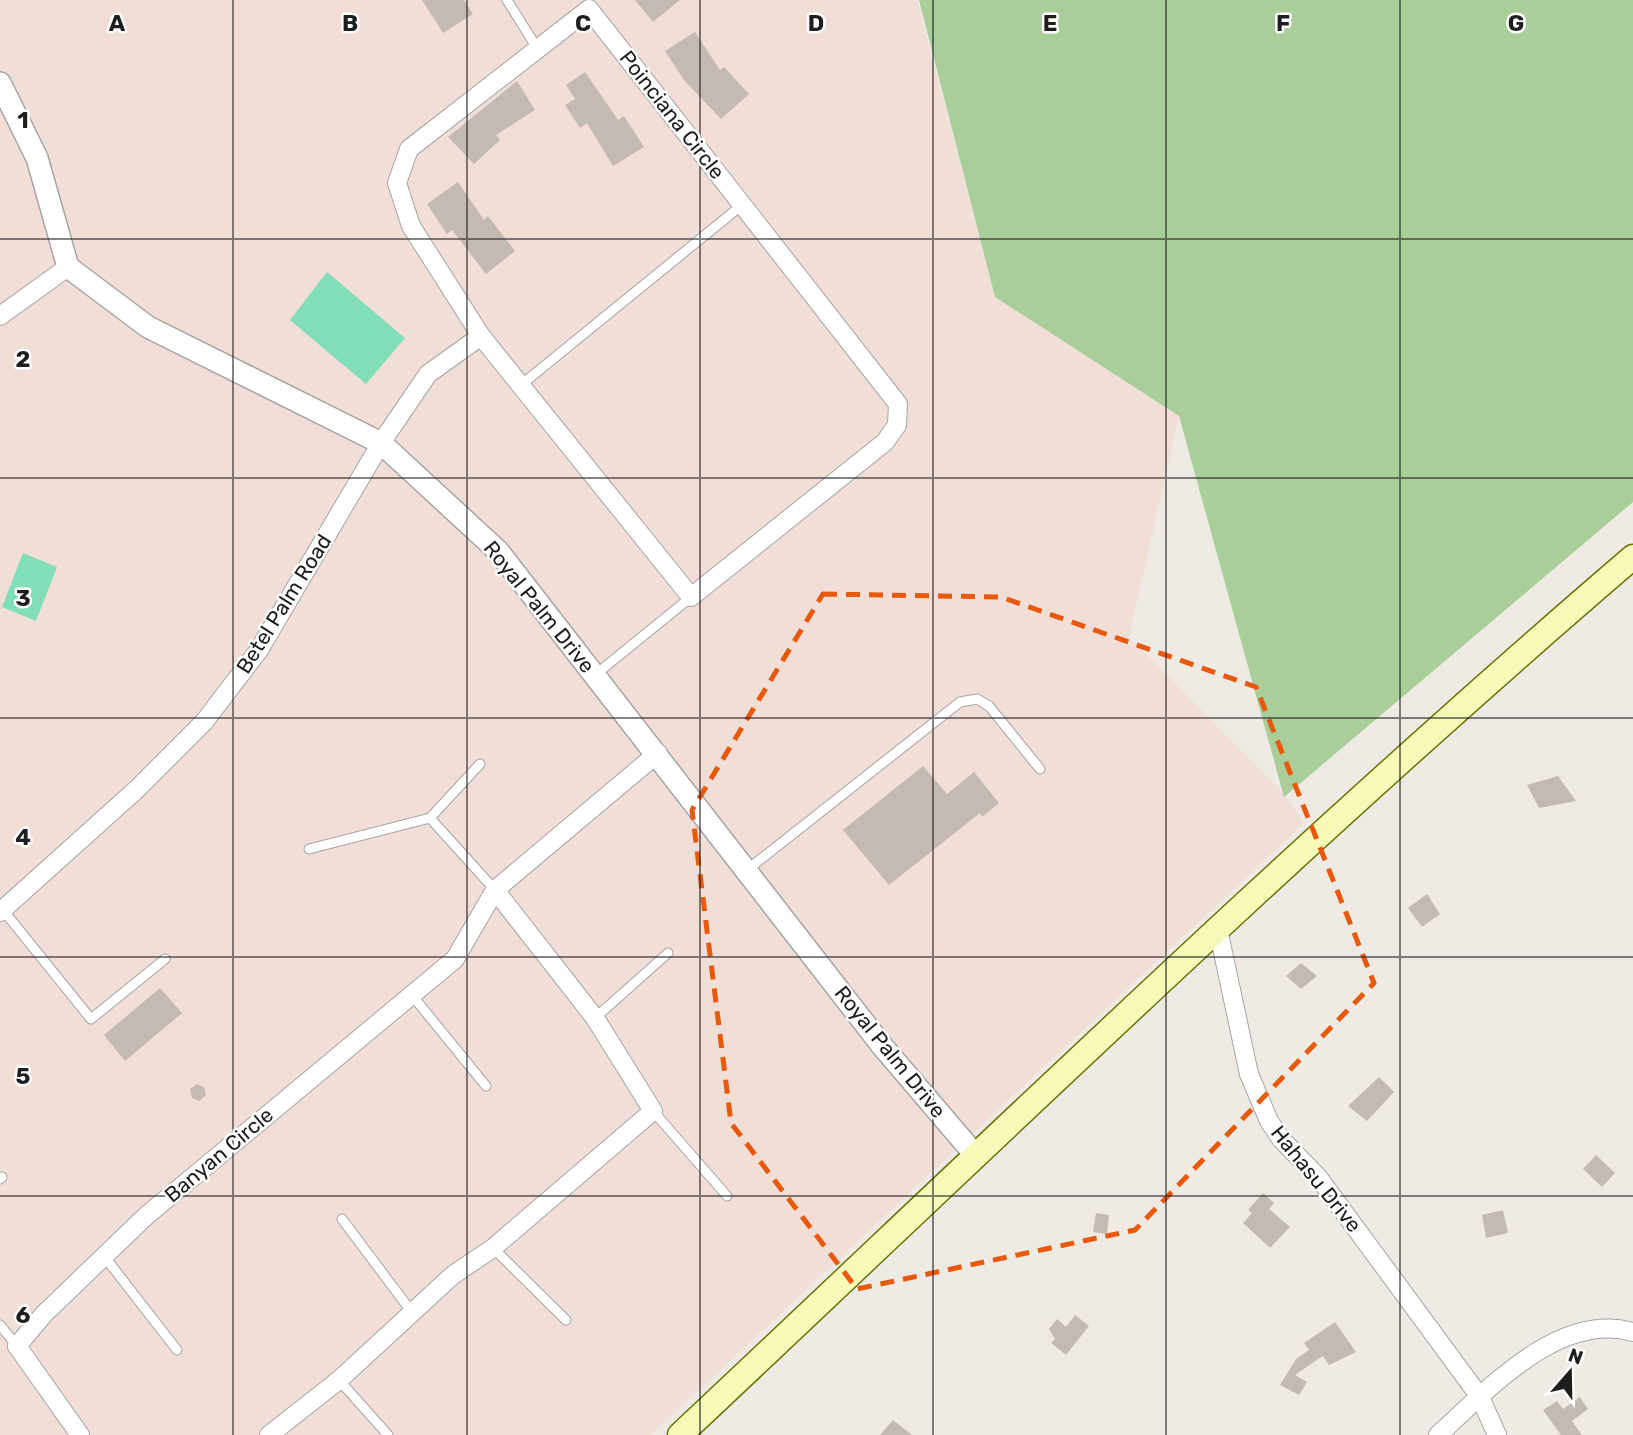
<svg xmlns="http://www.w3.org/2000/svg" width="1633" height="1435" font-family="Rubik,sans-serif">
  <rect width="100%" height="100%" fill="#efebe4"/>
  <polygon fill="#f1ded7" points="0,0 917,0 995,297 1179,416 1129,637 1283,793 1304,823 651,1435 0,1435"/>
  <polygon fill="#a9ce99" points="919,0 1633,0 1633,502 1284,797 1179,416 995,297"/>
  <g fill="#82ddb9">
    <polygon points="327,272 405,338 366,384 290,320"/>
    <polygon points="23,553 57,567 36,621 2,607"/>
  </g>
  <g fill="#c3bbb3">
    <polygon points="422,0 464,0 473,14 443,33"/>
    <polygon points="635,0 680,0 653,22"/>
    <polygon points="695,32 720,70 724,67 749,94 721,119 684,80 665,51"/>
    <polygon points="585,72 618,120 624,116 644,147 613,166 587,123 580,128 565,105 575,99 566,85"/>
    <polygon points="517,81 535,110 496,135 500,140 474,164 448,137"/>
    <polygon points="458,182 484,220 488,216 515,251 486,274 452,230 447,234 427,204"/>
    <polygon points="923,766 947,794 974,772 999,803 982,817 980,813 889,885 843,830"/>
    <polygon points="1558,776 1576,801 1539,808 1527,785"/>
    <polygon points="1427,894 1440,914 1422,927 1408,908"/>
    <polygon points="1301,963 1317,976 1301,989 1286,976"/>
    <polygon points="160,988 182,1013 125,1061 104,1035"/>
    <polygon points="1379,1077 1394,1092 1367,1121 1348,1106"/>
    <polygon points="197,1084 204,1087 206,1095 199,1101 192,1098 190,1089"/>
    <polygon points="1596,1155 1615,1173 1602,1187 1583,1169"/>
    <polygon points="1263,1193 1274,1203 1269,1209 1290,1227 1270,1248 1243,1223 1252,1213 1248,1210"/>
    <polygon points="1503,1210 1508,1233 1486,1238 1482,1215"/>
    <polygon points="1096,1213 1109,1215 1107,1234 1093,1232"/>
    <polygon points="1075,1315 1089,1326 1066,1355 1051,1343 1055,1339 1049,1329 1057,1319 1066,1327"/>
    <polygon points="1335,1322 1356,1352 1329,1365 1323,1356 1295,1375 1307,1382 1299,1395 1280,1385 1296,1359 1309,1350 1304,1343"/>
    <polygon points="1580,1397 1588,1409 1572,1421 1582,1435 1561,1435 1543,1410 1557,1401 1563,1409"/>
    <polygon points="893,1420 912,1435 880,1435"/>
  </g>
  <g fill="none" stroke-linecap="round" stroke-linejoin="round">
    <g stroke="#a5a5a5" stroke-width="11">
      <g id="service">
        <polyline points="507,0 537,48"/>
        <polyline points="521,385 742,205"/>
        <polyline points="595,675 691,597"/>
        <polyline points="480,764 430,818 495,890"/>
        <polyline points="309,849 430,818"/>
        <polyline points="747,870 960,702 977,699 989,706 1040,769"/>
        <polyline points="3,910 91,1019 165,959"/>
        <polyline points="411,994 486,1086"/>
        <polyline points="595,1018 668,953"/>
        <polyline points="653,1111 727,1196"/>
        <polyline points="0,1179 2,1177"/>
        <polyline points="342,1219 411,1311"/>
        <polyline points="493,1248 566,1320"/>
        <polyline points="104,1256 177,1350"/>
        <polyline points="0,1325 17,1346"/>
        <polyline points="339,1380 388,1435"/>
      </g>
    </g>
    <g stroke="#a5a5a5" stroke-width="20">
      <g id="minor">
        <polygon points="589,9 898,404 897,425 885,442 691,597 481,336 411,226 397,183 409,149"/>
        <polyline points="0,316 68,267"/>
        <polyline points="0,912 137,789 204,722 259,650 381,443 428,374 481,336"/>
        <polyline points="1218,929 1249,1074 1269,1121 1281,1139 1318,1177 1480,1397 1497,1435"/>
        <polyline points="80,1435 17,1346 44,1314 146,1216 455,959 495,890 658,753"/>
        <polyline points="269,1435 339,1380 453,1275 493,1248 653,1111 595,1018 495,890"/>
        <path d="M1438 1435C1489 1389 1559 1311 1633 1332"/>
      </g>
    </g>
    <g stroke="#a5a5a5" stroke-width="24">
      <polyline id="tertiary" points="0,83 37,158 68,267 148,327 381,443 498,551 883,1047 976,1156"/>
    </g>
    <g stroke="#697406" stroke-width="27">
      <path id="secondary" d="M680 1435C995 1139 1305 838 1633 557"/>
    </g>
    <use href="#service" stroke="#fff" stroke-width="9"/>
    <use href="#minor" stroke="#fff" stroke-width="18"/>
    <use href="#tertiary" stroke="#fff" stroke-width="21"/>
    <use href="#secondary" stroke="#f6f9b8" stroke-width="24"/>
  </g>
  <path fill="none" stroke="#e8590c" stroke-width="5" stroke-dasharray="14 9" stroke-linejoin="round" d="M823 594 1001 597 1256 687 1374 983 1135 1230 857 1289 731 1123 692 810Z"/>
  <path fill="none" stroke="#1e1e1e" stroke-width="2" stroke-opacity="0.55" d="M233 0V1435M467 0V1435M700 0V1435M933 0V1435M1166 0V1435M1400 0V1435M0 239H1633M0 478H1633M0 718H1633M0 957H1633M0 1196H1633"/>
  <g text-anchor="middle" stroke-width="5" stroke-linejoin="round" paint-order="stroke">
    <g font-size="21" fill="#1e1e1e" stroke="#fff">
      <text transform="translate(672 115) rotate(52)" y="7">Poinciana Circle</text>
      <text transform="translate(284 604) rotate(-58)" y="7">Betel Palm Road</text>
      <text transform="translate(539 607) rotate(51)" y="7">Royal Palm Drive</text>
      <text transform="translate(890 1052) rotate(51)" y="7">Royal Palm Drive</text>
      <text transform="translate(219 1155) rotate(-40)" y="7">Banyan Circle</text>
      <text transform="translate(1316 1179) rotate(51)" y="7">Hahasu Drive</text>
    </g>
  </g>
  <g font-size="23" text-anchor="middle" font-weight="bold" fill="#1e1e1e" stroke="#fff" stroke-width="5" stroke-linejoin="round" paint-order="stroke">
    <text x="117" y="31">A</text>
    <text x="350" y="31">B</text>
    <text x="583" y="31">C</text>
    <text x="816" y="31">D</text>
    <text x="1050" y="31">E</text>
    <text x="1283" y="31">F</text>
    <text x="1516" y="31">G</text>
    <text x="23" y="128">1</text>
    <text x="23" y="367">2</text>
    <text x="23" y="606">3</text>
    <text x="23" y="845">4</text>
    <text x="23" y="1084">5</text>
    <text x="23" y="1323">6</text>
  </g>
  <g transform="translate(1570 1372) rotate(20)" stroke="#ffffff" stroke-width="5" paint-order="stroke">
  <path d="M0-5L12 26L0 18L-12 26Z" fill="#1e1e1e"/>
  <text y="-10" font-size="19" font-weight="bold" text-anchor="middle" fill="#1e1e1e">N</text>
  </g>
</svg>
